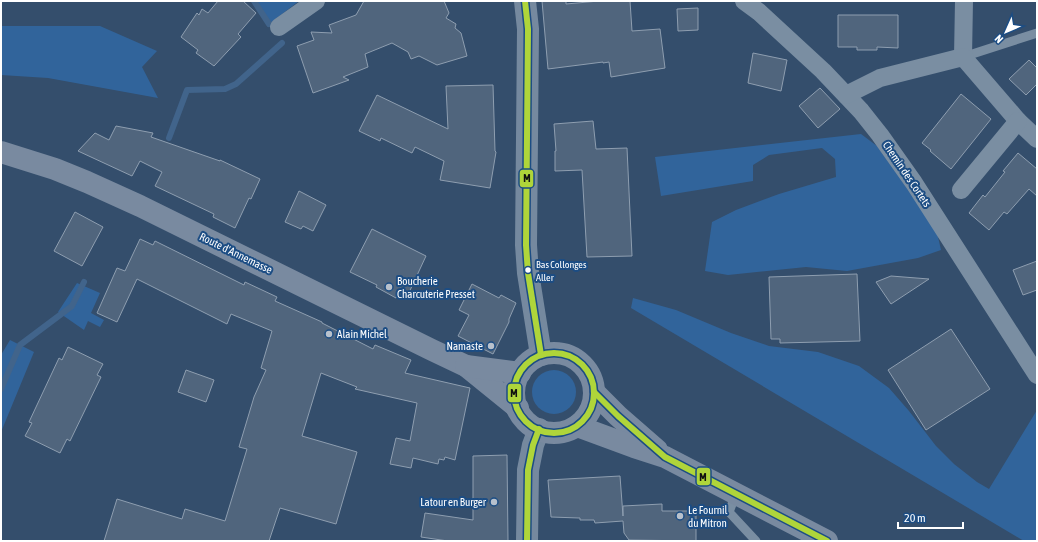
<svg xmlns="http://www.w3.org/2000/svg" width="1038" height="542" font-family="'Asap Condensed',sans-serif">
  <rect width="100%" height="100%" fill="#344e6c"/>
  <g fill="#31649b">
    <polygon points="254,1 299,1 269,24"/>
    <polygon points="1,26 100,26 157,51 142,67 158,98 48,78 1,75"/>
    <polygon points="861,134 877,146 936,228 941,250 918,258 847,271 806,267 728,275 705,271 712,222 736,210 779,194 836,177 835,159 822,148 769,155 753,165 753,181 661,196 655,157"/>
    <polygon points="77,283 100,293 91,313 104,320 100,327 88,321 84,330 58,312"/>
    <polygon points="633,298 676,310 731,333 769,346 818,352 859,366 889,388 909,411 936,446 954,464 977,482 989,489 1037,410 1037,541 1024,541 631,308"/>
    <polygon points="10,340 34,352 1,432 1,355"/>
    <circle cx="554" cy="392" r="22"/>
  </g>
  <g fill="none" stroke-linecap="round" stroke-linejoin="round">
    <g stroke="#41648b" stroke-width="6">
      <polyline points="254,1 269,24"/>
      <polyline points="169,138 187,90 225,89 236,84 282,43"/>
      <polyline points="1,389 20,345 72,306 84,282"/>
    </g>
  </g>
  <g fill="#50657d" stroke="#8e9eb0">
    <polygon points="218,1 243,1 256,13 238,34 241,37 214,66 196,53 198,50 181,37 197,13 199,15 202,9 208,13"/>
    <polygon points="364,1 444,1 449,13 446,18 456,24 455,28 461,33 467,56 437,65 419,56 411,59 408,52 392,43 365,54 368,67 343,77 349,80 313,93 297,46 314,40 311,32 332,33 329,25 356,15"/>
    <polygon points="542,1 566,1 566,4 599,1 630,1 632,31 660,29 665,68 611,77 609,62 603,63 603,62 548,69"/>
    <polygon points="698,8 698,30 678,31 677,9"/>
    <polygon points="838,15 898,15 898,48 877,47 877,50 857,50 857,47 838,47"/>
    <polygon points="753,53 787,60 781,91 748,83"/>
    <polygon points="1029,60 1037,68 1037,84 1026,95 1009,79"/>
    <polygon points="493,85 495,151 496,152 490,188 440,180 444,161 415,147 412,153 381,138 380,141 359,131 377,95 448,129 446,86"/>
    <polygon points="820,88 840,109 818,128 799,106"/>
    <polygon points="961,94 991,119 951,169 930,151 931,150 922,143"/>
    <polygon points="593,121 596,149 627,148 632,256 587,257 582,170 555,171 555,151 556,151 554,124"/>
    <polygon points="116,126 153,133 151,137 220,161 220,160 260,179 251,199 249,198 235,228 213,217 214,214 155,186 162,172 140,161 132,176 78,151 95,133 109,140"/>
    <polygon points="1018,153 1037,169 1037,196 1029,189 1007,214 1004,212 989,230 969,213 983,195 985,197 1005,172 1003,171"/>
    <polygon points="299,191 326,205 313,231 303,226 301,229 285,222"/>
    <polygon points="75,212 103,227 82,266 54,251"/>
    <polygon points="372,229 426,256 406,299 398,295 396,298 376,287 377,285 350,272"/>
    <polygon points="140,239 153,245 155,241 244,285 245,282 277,297 275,301 322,322 322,323 373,349 375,345 411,360 405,373 470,388 455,460 445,457 444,460 439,459 438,464 413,458 411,468 390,464 396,438 410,441 417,403 355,389 357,387 321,373 302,436 357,452 336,524 280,508 269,541 104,541 117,499 182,519 185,509 225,521 247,449 239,447 254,397 266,370 261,368 272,331 231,314 227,324 137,279 117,322 97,313 117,268 125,271"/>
    <polygon points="1037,261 1037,290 1023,295 1013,270"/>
    <polygon points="857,274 860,341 780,343 780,339 771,339 769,277"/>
    <polygon points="891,276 929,279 891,304 876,282"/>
    <polygon points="472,284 499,298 501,295 516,303 509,319 509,322 493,354 458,336 469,315 459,310"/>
    <polygon points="951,329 990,389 926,430 888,370"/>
    <polygon points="68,347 103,364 97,375 101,377 70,441 67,439 60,453 25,436 32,423 29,422 59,358 62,360"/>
    <polygon points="186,370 214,380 206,402 178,392"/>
    <polygon points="507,455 508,541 448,541 421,537 425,513 473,520 473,456"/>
    <polygon points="620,476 623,516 623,506 662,504 662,511 696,511 696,541 629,540 624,533 623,521 595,523 594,520 580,520 580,518 579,518 551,517 548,480"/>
  </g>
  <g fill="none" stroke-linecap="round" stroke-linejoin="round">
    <g stroke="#7a8ea2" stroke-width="9">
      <polyline points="963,57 1037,33"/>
      <polyline points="736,494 729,512 756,541"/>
    </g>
    <g stroke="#7a8ea2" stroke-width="18">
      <polyline points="744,1 759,12 823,71 861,111 880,135 914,183 1037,375"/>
      <polyline points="279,27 316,1"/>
      <polyline points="963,57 964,1"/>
      <polyline points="846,95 880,78 963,57 1018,121 1037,139"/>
      <polyline points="961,190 1018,121"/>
    </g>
    <g stroke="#75899f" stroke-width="22">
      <polyline points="525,1 528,29 526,245 528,273 541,355"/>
      <polyline points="527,541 528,470 533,445 539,429"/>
    </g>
    <g stroke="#798aa0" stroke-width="22">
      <polyline points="1,152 55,169 87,182 140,206 432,350 466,366 518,408"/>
      <circle cx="554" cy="393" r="40"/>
      <polyline points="466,366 520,373"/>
      <polyline points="594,392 618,416 657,450"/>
      <polyline points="577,426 634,447 665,457 827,541"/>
    </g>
    <g stroke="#1c4d84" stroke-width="9">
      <g id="bus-1">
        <polyline points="525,1 528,29 526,245 528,273 541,355"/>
        <circle cx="554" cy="393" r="40"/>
        <polyline points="594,392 618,416 665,457 827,541"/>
        <polyline points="527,541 528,470 533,445 539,429"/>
      </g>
    </g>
    <use href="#bus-1" stroke="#afd53a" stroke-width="6"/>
  </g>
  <circle fill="#fff" stroke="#1c4d84" stroke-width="1.5" cx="528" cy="270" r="3.5"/>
  <g fill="#b8c1cc" stroke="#1c4d84" stroke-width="1.5">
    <circle cx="389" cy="287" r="4"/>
    <circle cx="329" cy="334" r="4"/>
    <circle cx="491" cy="346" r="4"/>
    <circle cx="494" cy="502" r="4"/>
    <circle cx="680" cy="516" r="4"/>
  </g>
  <g text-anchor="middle" stroke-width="4" stroke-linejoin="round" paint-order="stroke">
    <g font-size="10" fill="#fff" stroke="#1c4d84" text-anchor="start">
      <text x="536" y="268">Bas Collonges<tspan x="536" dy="13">Aller</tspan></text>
    </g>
    <g font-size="11" fill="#fff" stroke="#1c4d84">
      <text transform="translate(907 174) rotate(56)" y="4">Chemin des Cortets</text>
      <text transform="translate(236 253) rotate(26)" y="4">Route d'Annemasse</text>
    </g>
    <g font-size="11" fill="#fff" stroke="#1c4d84" text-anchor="start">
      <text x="397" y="285">Boucherie<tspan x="397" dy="13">Charcuterie Presset</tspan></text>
      <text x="337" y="338">Alain Michel</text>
      <text x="483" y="350" text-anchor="end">Namaste</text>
      <text x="486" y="506" text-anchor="end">Latour en Burger</text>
      <text x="688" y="514">Le Fournil<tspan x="688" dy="13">du Mitron</tspan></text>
    </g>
  </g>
  <g stroke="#1c4d84" stroke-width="1.5">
    <rect x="519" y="169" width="15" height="19" rx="4" fill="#afd53a"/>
    <rect x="507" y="383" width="15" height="20" rx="4" fill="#afd53a"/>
    <rect x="696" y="467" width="15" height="19" rx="4" fill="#afd53a"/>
  </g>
  <g font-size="11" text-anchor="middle" font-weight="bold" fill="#111">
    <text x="527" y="182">M</text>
    <text x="514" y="397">M</text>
    <text x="703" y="481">M</text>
  </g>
  <rect width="1038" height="542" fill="none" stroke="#ffffff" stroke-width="4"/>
  <g transform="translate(1006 32) rotate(225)" stroke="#1c4d84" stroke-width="3" paint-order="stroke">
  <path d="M0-3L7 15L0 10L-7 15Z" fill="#ffffff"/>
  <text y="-6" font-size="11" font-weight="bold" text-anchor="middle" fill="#ffffff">N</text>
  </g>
  <path d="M898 522v6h65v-6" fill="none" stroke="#ffffff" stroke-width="2"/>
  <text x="904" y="522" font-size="12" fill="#ffffff" stroke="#1c4d84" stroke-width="3" paint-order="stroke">20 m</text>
</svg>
